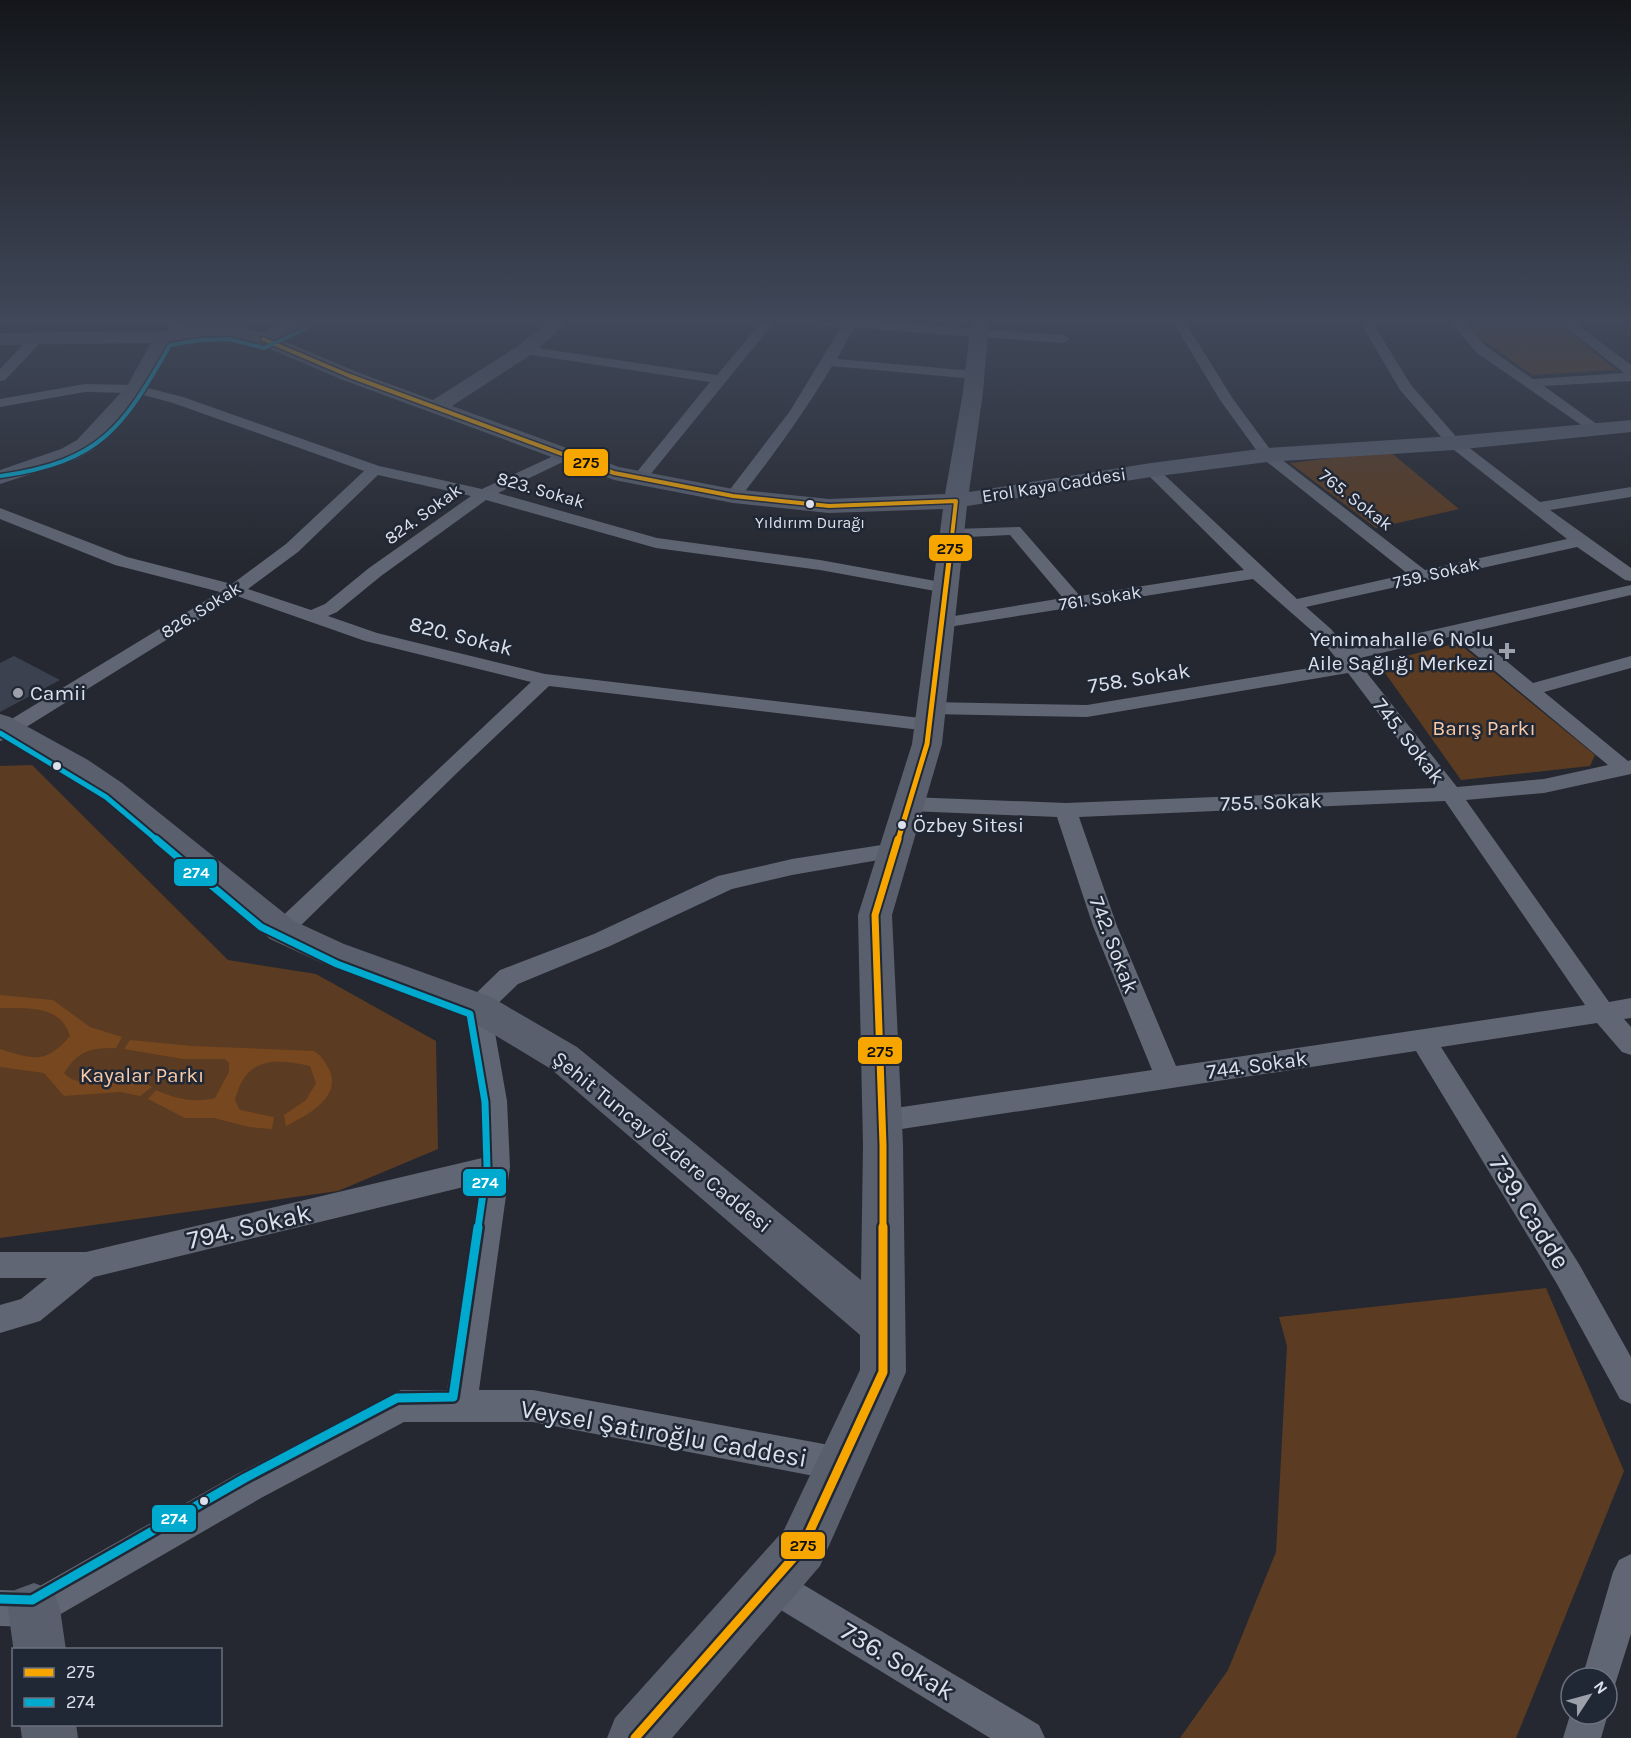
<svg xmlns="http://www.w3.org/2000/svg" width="1631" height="1738" font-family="Karla,sans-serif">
  <rect width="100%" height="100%" fill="#252830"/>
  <g fill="#5b3b21">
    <polygon points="1466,320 1556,320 1616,370 1532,375 1479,337"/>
    <polygon points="1389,451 1459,509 1376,528 1290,463"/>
    <polygon points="1450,645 1463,647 1595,755 1590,766 1461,780 1378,663"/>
    <polygon points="32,765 228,960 316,974 436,1041 438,1149 338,1191 0,1238 0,766"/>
    <polygon points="1546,1288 1624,1471 1516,1738 1180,1738 1228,1670 1276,1552 1287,1346 1279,1317"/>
  </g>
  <g fill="#77471f">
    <path d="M0 995 53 1000 90 1027 122 1037 116 1048C90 1048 79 1050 64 1073 82 1094 126 1070 152 1087L140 1096 120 1092 64 1096 44 1073 0 1067V1049C33 1059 45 1065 70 1036 60 1004 28 1009 0 1008Z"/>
    <path d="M130 1040 192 1046 314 1051C322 1056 324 1061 329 1069 343 1097 306 1116 286 1126L284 1115 306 1100 316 1083 310 1066C272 1057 245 1059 235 1100L240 1110 274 1117 272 1129 249 1127 214 1118H185L148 1099 156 1090C176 1099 193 1103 215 1098L229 1072V1063L225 1059H183L124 1049Z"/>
  </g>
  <polygon fill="#3b414e" points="14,656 60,680 0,712 0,663"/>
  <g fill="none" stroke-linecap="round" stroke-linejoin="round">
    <g fill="#606673" fill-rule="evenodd">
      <polygon points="162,320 175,320 178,323 204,328 205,331 199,335 169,329"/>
      <polygon points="763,320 776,320 645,481 640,483 632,478 710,382 525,354 518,350 525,346 717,375"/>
      <path d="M791 320H852L1063 335 1070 339 1063 343 854 328 837 359 975 371 982 375 975 379 832 366C804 413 772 457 739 499H727L725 496 790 411 841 327 797 324Z"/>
      <path d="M1172 320H1184L1233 399 1272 452 1425 570 1567 539 1449 446 1400 390 1359 320H1371L1411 385 1459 440 1540 502 1631 487V497L1550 510 1631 568V581L1625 580 1577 547 1306 607 1331 629 1348 649 1631 585V595L1471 632 1533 683 1631 656V668L1544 692 1628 761 1631 760V774L1544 793 1466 800 1609 1002 1631 998V1018L1624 1019 1631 1027V1055L1622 1052 1597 1023 1441 1047 1579 1264 1631 1357V1404L1620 1399 1557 1284 1416 1051 882 1132 872 1129 869 1121 872 1113 882 1110 1152 1070 1093 926 1057 817 909 811 901 809 898 804 901 799 909 797 1066 803 1435 788 1348 673 1087 717 931 714 924 712 921 708 924 704 931 702 1087 705 1340 663 1319 637 1253 579 942 628 936 627 933 623 936 619 942 618 1063 598 1010 535 947 538 945 534 953 529 1020 527 1080 596 1244 570 1146 473 1143 470 1146 467H1156L1297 599 1408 574 1262 458 1220 400ZM1453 636 1608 765 1544 779 1457 787 1356 659ZM1445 801 1585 1005 1176 1066 1117 926 1079 817Z"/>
      <polygon points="1449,320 1462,320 1487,347 1533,379 1624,373 1557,320 1571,320 1631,365 1631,381 1544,386 1605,430 1603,433 1593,433 1477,353"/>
      <polygon points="36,335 43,339 41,342 5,380 0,381 0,369 31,336"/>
      <path d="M85 384 136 385 183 397 379 466 482 489 564 451 572 456 569 459 498 493 657 538 820 560 952 584 955 588 952 592 946 593 820 570 656 548 486 500 381 576 337 612 328 616 377 633 545 674 929 719 936 721 939 725 936 729 929 731 549 686 460 770 290 936 282 939 274 936 270 930 274 924 531 682 365 641 237 596 7 739 0 741V726L220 592 115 565 0 519V508L127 557 232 584 286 544 364 471 173 403 136 393 85 392 0 407V399ZM378 475 471 496 369 568 325 604 311 610 248 589 298 552Z"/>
      <polygon points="894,843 902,846 905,851 902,856 792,875 732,889 610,946 518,984 491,1010 507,1101 510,1167 479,1390 533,1390 840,1447 852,1452 857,1464 852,1476 840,1481 533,1422 404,1422 261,1498 47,1622 34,1627 0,1626 0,1590 31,1591 237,1474 390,1395 401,1390 447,1390 480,1183 94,1277 40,1321 0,1333 0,1305 21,1299 47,1278 0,1278 0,1252 86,1252 482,1158 481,1101 466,1007 469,1000 500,970 594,934 718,876 792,859"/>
      <polygon points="1631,1554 1631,1634 1613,1691 1607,1694 1607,1678 1582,1678 1613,1572 1619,1560"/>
      <polygon points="770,1566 782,1572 1039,1725 1045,1738 990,1738 758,1596 752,1584 758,1572"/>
      <polygon points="1571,1712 1571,1714 1607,1714 1607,1712 1608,1714 1601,1738 1563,1738"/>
    </g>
    <g fill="#595f6d" fill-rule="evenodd">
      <polygon points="288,320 312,320 310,324 279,339 357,372 433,400 518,346 550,320 570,320 532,354 452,406 619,467 733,489 829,499 945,494 963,392 971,320 989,320 983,392 969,492 1151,463 1267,448 1454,436 1631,420 1631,432 1454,450 1267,462 1151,477 967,506 942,744 892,915 903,1145 906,1372 820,1566 672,1738 607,1738 615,1718 784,1530 860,1370 860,1335 551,1069 465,1017 320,962 270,939 100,797 66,774 0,735 0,714 10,717 88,760 122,783 294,921 344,944 491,997 577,1047 861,1280 863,1145 858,915 912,744 943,509 829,513 733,503 614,480 343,380 256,343 229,336 199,337 171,341 143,393 93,450 77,459 0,484 0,470 61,449 77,440 127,386 151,343 0,345 0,333 164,331 199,325 230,324 261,333"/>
      <polygon points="34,1583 53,1590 60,1609 66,1650 14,1650 14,1653 8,1609 15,1590"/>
      <polygon points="20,1724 76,1724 78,1738 22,1738"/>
    </g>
    <g stroke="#202735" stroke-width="7">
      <polyline id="bus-1-far3" points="263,339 350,376 614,473 733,496 829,506 956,501 951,545"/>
    </g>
    <g stroke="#202735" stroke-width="9">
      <polyline id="bus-1-far2" points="898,840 927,744 951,544"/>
    </g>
    <g stroke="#202735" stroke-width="11">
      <polyline id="bus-1-far1" points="883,1228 883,1145 875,915 898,839"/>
    </g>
    <g stroke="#202735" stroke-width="14">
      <polyline id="bus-1" points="635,1738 802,1548 883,1372 883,1227"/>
    </g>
    <g stroke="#202735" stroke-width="7">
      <path id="bus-2-far3" d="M1 476C101 461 122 429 170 345L200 340 229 339 264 348 307 328"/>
    </g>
    <g stroke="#202735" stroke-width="9">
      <polyline id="bus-2-far2" points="0,733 106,797 157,840"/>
    </g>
    <g stroke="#202735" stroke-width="11">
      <polyline id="bus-2-far1" points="156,839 261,927 337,964 470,1014 485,1102 487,1166 478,1228"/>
    </g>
    <g stroke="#202735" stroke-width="14">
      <polyline id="bus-2" points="0,1599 32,1600 245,1478 397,1398 453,1397 478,1227"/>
    </g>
    <use href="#bus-1-far3" stroke="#f7a600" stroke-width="4"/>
    <use href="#bus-1-far2" stroke="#f7a600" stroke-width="5"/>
    <use href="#bus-1-far1" stroke="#f7a600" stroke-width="7"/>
    <use href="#bus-1" stroke="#f7a600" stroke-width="9"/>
    <use href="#bus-2-far3" stroke="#00a9ce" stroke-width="4"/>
    <use href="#bus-2-far2" stroke="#00a9ce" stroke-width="5"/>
    <use href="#bus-2-far1" stroke="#00a9ce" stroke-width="7"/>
    <use href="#bus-2" stroke="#00a9ce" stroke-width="9"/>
  </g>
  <linearGradient id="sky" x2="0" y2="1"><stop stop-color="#14161a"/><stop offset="0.57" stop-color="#404859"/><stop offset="1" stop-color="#404859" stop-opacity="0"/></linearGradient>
  <rect width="1631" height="563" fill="url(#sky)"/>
  <g fill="#dce0ea" stroke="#202735" stroke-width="2">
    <circle cx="810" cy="504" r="5"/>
    <circle cx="57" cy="766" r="5"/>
    <circle cx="902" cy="825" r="5"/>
    <circle cx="204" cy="1501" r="5"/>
  </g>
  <g fill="#9ca0a9" stroke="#202735" stroke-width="2">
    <path d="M1504 642h6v6h6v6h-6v6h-6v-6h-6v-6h6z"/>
    <circle cx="18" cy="693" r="6"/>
  </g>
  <g text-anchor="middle" stroke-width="5" stroke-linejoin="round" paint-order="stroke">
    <g font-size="16" fill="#dce0ea" stroke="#202735">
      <text x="810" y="528">Yıldırım Durağı</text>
    </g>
    <g font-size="18" fill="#dce0ea" stroke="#202735">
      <text transform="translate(1054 485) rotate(-9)" y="6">Erol Kaya Caddesi</text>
      <text transform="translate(541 490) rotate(16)" y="6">823. Sokak</text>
      <text transform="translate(1356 500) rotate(38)" y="6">765. Sokak</text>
      <text transform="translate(423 514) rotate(-36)" y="6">824. Sokak</text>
      <text transform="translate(1436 573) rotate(-13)" y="6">759. Sokak</text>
      <text transform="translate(1100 598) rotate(-9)" y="6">761. Sokak</text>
      <text transform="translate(201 610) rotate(-32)" y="6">826. Sokak</text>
    </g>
    <g font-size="20" fill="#dce0ea" stroke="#202735" text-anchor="start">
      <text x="913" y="832">Özbey Sitesi</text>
    </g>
    <g font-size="21" fill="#dce0ea" stroke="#202735">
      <text transform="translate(461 636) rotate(14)" y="7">820. Sokak</text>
      <text transform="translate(1139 678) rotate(-9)" y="7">758. Sokak</text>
      <text transform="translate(1409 741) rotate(52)" y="7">745. Sokak</text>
      <text transform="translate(1271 802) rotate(-2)" y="7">755. Sokak</text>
      <text transform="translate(1114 945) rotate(69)" y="7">742. Sokak</text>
      <text transform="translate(1257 1065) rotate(-8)" y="7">744. Sokak</text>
      <text transform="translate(662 1142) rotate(39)" y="7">Şehit Tuncay Özdere Caddesi</text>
    </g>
    <g font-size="21" fill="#dce0ea" stroke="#202735" text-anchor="end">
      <text x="1494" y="646">Yenimahalle 6 Nolu<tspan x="1494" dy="24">Aile Sağlığı Merkezi</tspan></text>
      <text x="30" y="700" text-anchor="start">Camii</text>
    </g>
    <g font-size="21" fill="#fac9a5" stroke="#202735">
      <text x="1484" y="735">Barış Parkı</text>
      <text x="142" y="1082">Kayalar Parkı</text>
    </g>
    <g font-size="26" fill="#dce0ea" stroke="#202735">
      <text transform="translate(1530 1212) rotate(58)" y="9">739. Cadde</text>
      <text transform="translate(249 1226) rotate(-13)" y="9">794. Sokak</text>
      <text transform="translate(664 1433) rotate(10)" y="9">Veysel Şatıroğlu Caddesi</text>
      <text transform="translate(898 1661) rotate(31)" y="9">736. Sokak</text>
    </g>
  </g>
  <g stroke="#202735" stroke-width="2">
    <rect x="563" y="448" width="46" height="29" rx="6" fill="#f7a600"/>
    <rect x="928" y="534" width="45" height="28" rx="6" fill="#f7a600"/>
    <rect x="173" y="858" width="45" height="29" rx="6" fill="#00a9ce"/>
    <rect x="857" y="1036" width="46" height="29" rx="6" fill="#f7a600"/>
    <rect x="462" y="1168" width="45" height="29" rx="6" fill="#00a9ce"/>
    <rect x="151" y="1504" width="46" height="29" rx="6" fill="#00a9ce"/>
    <rect x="780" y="1531" width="46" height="29" rx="6" fill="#f7a600"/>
  </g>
  <g font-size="16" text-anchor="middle" font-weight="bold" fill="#fff">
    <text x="196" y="878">274</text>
    <text x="485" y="1188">274</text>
    <text x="174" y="1524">274</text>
  </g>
  <g font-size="16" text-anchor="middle" font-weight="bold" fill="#111">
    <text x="586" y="468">275</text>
    <text x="950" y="554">275</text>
    <text x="880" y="1057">275</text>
    <text x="803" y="1551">275</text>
  </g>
  <rect x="12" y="1648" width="210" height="78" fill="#202735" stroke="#6b717d" stroke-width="1.5"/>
  <rect x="24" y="1668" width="30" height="9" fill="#f7a600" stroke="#6b717d" stroke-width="1.5"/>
  <text x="66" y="1678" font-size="18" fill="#dce0ea">275</text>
  <rect x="24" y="1698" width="30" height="9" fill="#00a9ce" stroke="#6b717d" stroke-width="1.5"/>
  <text x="66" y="1708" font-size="18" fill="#dce0ea">274</text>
  <g transform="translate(1589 1696) rotate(54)"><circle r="28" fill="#202735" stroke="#6b717d" stroke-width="1.5"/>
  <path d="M0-4.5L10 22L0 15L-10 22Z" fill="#9ca0a9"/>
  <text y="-9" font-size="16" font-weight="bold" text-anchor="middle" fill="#dce0ea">N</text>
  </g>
</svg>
